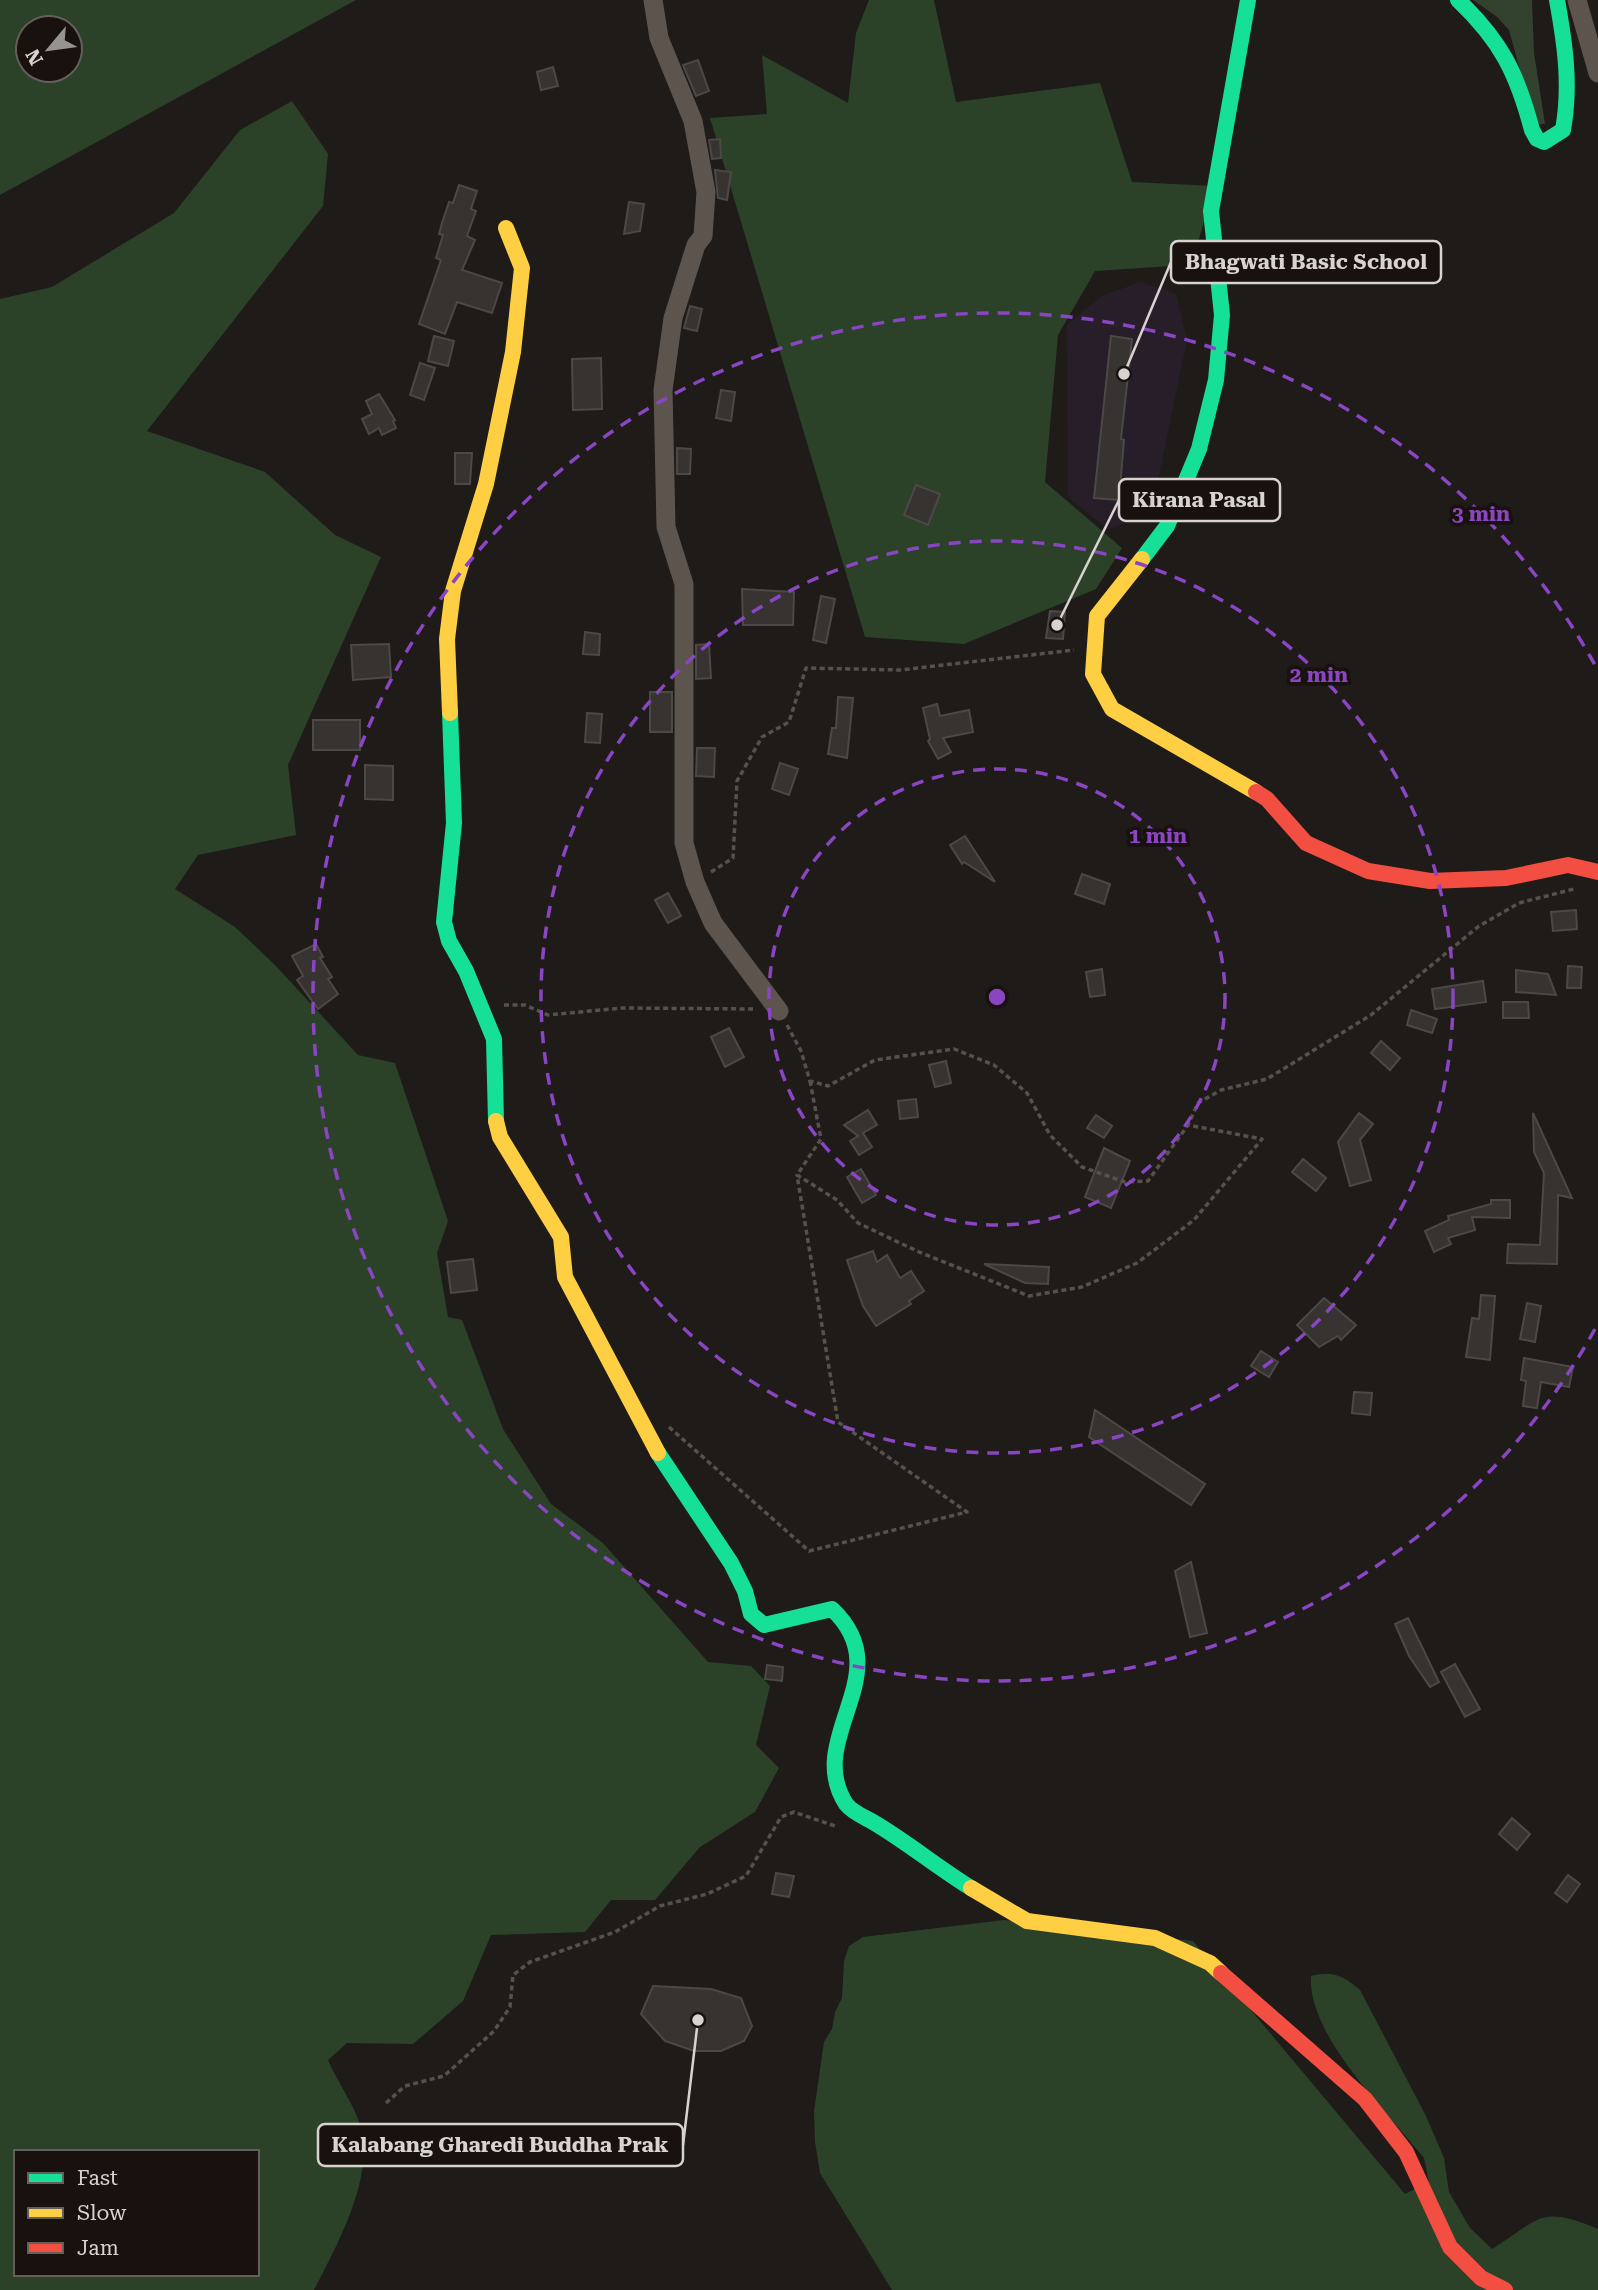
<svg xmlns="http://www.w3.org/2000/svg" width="1598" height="2290" font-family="'Roboto Serif',serif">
  <rect width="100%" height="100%" fill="#1f1b19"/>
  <polygon fill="#281e2a" points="1140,282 1176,294 1187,340 1151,514 1108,529 1068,497 1067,325 1102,296"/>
  <polygon fill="#32422f" points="1473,0 1532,0 1534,53 1545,124 1535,124 1509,30 1496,16"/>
  <g fill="#2b4229" fill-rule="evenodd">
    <path d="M0 0H356L0 195ZM70 28V70H28V28Z"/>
    <polygon points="869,0 934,0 956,102 1100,83 1132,182 1214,186 1188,278 1171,266 1095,271 1058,335 1045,482 1122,548 1096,589 964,644 865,637 710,118 767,114 762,55 848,103 856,33"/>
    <path d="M292 101 328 154 323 206 147 431 265 472 335 535 381 557 288 765 296 835 198 855 175 889 235 927 275 965 358 1055 395 1063 448 1221 437 1253 448 1317 462 1320 503 1429 551 1504 603 1543 708 1662 751 1666 770 1686 756 1745 779 1768 755 1812 700 1847 655 1900H611L585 1932 491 1935 463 2001 413 2044 347 2043 328 2060C337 2082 355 2105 361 2128 374 2179 337 2245 314 2290H0V299L52 287 174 213 240 130ZM16 2152H257V2274H16Z"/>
    <path d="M1004 1920 1193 1941 1405 2194 1429 2182 1424 2158C1388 2113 1307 2035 1311 1976 1331 1970 1345 1976 1360 1990L1426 2116 1444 2158 1449 2192 1470 2228 1492 2249C1541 2218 1540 2205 1598 2229V2290H892L820 2173 815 2142 814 2111 824 2042 832 2029 835 2012 842 1998 844 1961 849 1946 863 1937Z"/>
  </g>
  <g fill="#363331" stroke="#4b4846" stroke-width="2">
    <polygon points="698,60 709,91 696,96 683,65"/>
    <polygon points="553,67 558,86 541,90 537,72"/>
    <polygon points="720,139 721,158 712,159 709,140"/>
    <polygon points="715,170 731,172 727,200 718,198"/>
    <polygon points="459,185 477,191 471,209 476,211 467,236 475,240 462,270 502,283 492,313 457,302 445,334 419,324 441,260 436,258 443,235 439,234 442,223 449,202 453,203"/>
    <polygon points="629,202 644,204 640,231 624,234"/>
    <polygon points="690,306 702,309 697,331 684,328"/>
    <polygon points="434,336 454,341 448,366 428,361"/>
    <polygon points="1111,336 1132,339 1121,439 1124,440 1119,500 1094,498"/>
    <polygon points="601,358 602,409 573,410 572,359"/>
    <polygon points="420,363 435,368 424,400 410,395"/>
    <polygon points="721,390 735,392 731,421 716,418"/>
    <polygon points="379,394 395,420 393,421 396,428 382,435 379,428 369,434 362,419 372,414 366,401"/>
    <polygon points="677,448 691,449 690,474 677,474"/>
    <polygon points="455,453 472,453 470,484 455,484"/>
    <polygon points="916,485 940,494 928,525 904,515"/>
    <polygon points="742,589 794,592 793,625 743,625"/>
    <polygon points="821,596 835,599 826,643 813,640"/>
    <polygon points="1050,611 1065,612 1063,639 1046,638"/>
    <polygon points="585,632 600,634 599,655 583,654"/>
    <polygon points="389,644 391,677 353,680 351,645"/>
    <polygon points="709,644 711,678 696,679 696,645"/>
    <rect x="650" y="692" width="22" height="40"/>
    <polygon points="838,697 853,698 847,758 828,754 832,728 836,728"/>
    <polygon points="937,704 940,716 969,710 973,732 943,738 951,752 938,759 928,741 930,739 923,708"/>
    <polygon points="587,713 602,714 600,743 585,742"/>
    <rect x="313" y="720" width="47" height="30"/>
    <polygon points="697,748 715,748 714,777 696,776"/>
    <polygon points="780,763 798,769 789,795 772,789"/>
    <polygon points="365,765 393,766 393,800 365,799"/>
    <polygon points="965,836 995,882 964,862 962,864 950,845"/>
    <polygon points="1082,874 1110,884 1104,904 1075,894"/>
    <polygon points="668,893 681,916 668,923 655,900"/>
    <polygon points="1576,910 1577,929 1553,931 1551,912"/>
    <polygon points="316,944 323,957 320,958 332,977 328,979 338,994 318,1009 297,980 303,976 292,956"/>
    <polygon points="1568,966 1582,967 1581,988 1567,988"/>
    <polygon points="1102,969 1105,995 1090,997 1086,972"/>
    <polygon points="1516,970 1548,974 1556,995 1516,992"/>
    <polygon points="1483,981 1486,1002 1435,1009 1432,989"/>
    <polygon points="1503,1002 1528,1002 1529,1018 1503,1018"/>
    <polygon points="1411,1010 1437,1019 1432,1033 1407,1025"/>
    <polygon points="729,1028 744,1057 725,1067 711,1037"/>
    <polygon points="1381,1041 1400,1058 1390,1070 1371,1053"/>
    <polygon points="946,1061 951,1083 935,1087 929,1065"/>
    <polygon points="916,1099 918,1117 900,1119 898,1101"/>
    <polygon points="868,1110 877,1125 863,1133 872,1147 859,1155 850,1141 858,1136 844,1125"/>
    <polygon points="1359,1113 1373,1124 1360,1140 1371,1180 1350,1186 1338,1142"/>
    <polygon points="1533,1113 1572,1198 1558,1195 1557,1264 1507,1263 1508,1244 1540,1245 1544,1173 1534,1152"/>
    <polygon points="1096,1115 1112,1126 1104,1138 1087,1128"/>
    <polygon points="1104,1148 1130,1161 1111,1208 1085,1197"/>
    <polygon points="1303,1159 1326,1178 1316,1191 1292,1172"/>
    <polygon points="861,1169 876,1195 862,1203 847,1177"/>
    <polygon points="1491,1200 1510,1200 1510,1218 1472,1217 1475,1230 1448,1238 1451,1244 1434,1252 1425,1231 1449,1220 1448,1216 1491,1204"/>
    <polygon points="873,1251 877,1262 887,1255 900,1278 911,1271 924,1291 909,1301 911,1304 876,1326 863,1306 847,1260"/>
    <polygon points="473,1259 477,1290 451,1293 447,1262"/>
    <polygon points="984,1264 1049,1267 1048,1284 1025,1283"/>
    <polygon points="1481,1295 1495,1296 1490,1360 1466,1357 1472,1318 1479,1319"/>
    <polygon points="1324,1298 1356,1325 1341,1340 1338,1336 1319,1347 1297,1325"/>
    <polygon points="1527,1303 1541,1306 1535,1342 1520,1339"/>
    <polygon points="1261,1351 1278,1362 1269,1377 1251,1366"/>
    <polygon points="1524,1358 1573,1367 1569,1387 1541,1382 1537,1408 1523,1406 1526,1381 1521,1380"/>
    <polygon points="1354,1392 1372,1393 1370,1415 1352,1413"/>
    <polygon points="1095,1410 1205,1484 1191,1505 1089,1437"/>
    <polygon points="1191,1562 1207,1633 1190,1637 1175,1571"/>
    <polygon points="1408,1618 1439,1682 1430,1687 1409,1656 1395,1624"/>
    <polygon points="1455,1664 1480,1709 1465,1717 1441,1672"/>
    <polygon points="767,1665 783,1667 782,1681 765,1679"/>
    <polygon points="1512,1818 1530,1834 1517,1850 1499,1834"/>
    <polygon points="776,1873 794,1876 789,1897 772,1894"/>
    <polygon points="1568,1875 1580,1884 1567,1902 1555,1893"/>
    <polygon points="653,1986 711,1989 741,1998 752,2026 744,2041 721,2051 694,2051 665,2041 641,2014"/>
  </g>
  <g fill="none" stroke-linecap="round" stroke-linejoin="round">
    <g stroke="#57514b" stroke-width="3.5" stroke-dasharray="5 3.5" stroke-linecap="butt">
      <polyline points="711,872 733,858 737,781 762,737 789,722 806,668 900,670 1074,650"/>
      <polyline points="504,1005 525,1005 548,1015 622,1008 753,1009"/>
      <polyline points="787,1025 801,1051 810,1081 828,1086 875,1060 954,1049 994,1065 1027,1093 1050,1135 1082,1167 1125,1182 1148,1181 1188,1125"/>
      <polyline points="810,1081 821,1139 797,1175 837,1200 858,1223 919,1252 1029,1296 1082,1287 1137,1263 1194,1220 1262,1139 1188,1125 1198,1103 1221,1090 1267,1079 1371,1015 1479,926 1519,903 1574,889"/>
      <polyline points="669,1427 809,1551 967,1512 838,1422 797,1175"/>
      <polyline points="386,2103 405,2086 444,2076 494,2031 510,2007 513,1975 530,1962 615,1932 660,1906 707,1894 746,1876 781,1817 794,1812 835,1826"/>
    </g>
    <g stroke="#5d554d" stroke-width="19">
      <polyline points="653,0 659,38 693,121 699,154 706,192 703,236 696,245 673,318 663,390 666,527 684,584 684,843 695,882 713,923 779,1011"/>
      <polyline points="1577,0 1598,73"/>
    </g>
    <g stroke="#16e098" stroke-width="16">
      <path d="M1458 0C1501 41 1517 73 1532 130L1537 139 1544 142 1563 130C1571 85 1565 44 1557 0"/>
      <polyline points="1142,559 1167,526 1199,449 1216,380 1222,315 1211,211 1248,0"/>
      <polyline points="450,713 454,823 444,922 449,941 466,971 494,1039 496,1121"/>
      <path d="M658 1453 731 1563 745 1591 751 1614 764 1625 832 1609C901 1674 803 1737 846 1804 852 1812 864 1817 873 1822 907 1842 937 1867 971 1888"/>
    </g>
    <g stroke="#ffcf43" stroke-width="16">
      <polyline points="1142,559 1097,616 1093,674 1112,709 1256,792"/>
      <polyline points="450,713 447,639 453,591 486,484 513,352 522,268 506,228"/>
      <polyline points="496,1121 500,1137 561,1237 565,1277 658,1453"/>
      <polyline points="971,1888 1027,1921 1155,1938 1210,1963 1221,1973"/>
    </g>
    <g stroke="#f24e42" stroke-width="16">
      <polyline points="1256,792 1267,799 1306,843 1368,871 1430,881 1506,878 1568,865 1598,872"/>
      <polyline points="1221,1973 1365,2099 1406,2152 1450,2247 1481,2278 1505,2290"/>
    </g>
  </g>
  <g fill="none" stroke="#8945c2" stroke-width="3.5" stroke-dasharray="12 9">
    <circle cx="997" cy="997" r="228"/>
    <circle cx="997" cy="997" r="456"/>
    <path d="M1595 1329A684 684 0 1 1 1595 665"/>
  </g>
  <circle cx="997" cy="997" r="10" fill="#8945c2" stroke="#18110d" stroke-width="3.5"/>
  <g font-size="21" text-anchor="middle" font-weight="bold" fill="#8945c2" stroke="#18110d" stroke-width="7" stroke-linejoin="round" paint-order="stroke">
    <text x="1481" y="521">3 min</text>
    <text x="1319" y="682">2 min</text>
    <text x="1158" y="843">1 min</text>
  </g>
  <path fill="none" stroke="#d8d3d0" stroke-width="2.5" d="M1124 374L1171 262M1057 625L1119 500M698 2020L683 2145"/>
  <g fill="#d8d3d0" stroke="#18110d" stroke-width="2.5">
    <circle cx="1124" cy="374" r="7"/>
    <circle cx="1057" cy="625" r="7"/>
    <circle cx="698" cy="2020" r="7"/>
  </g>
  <g fill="#18110d" stroke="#d8d3d0" stroke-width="2.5">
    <rect x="1171" y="241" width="270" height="42" rx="7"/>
    <rect x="1119" y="479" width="161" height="42" rx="7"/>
    <rect x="318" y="2124" width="365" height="42" rx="7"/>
  </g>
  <g font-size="21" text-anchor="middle" font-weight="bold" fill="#d8d3d0">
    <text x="1306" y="269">Bhagwati Basic School</text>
    <text x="1199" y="507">Kirana Pasal</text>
    <text x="500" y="2152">Kalabang Gharedi Buddha Prak</text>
  </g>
  <rect x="14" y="2150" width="245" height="126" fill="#18110d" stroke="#655f5b" stroke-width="2"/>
  <rect x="28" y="2173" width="35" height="10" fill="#16e098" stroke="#655f5b" stroke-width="2"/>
  <text x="77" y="2185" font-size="21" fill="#d8d3d0">Fast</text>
  <rect x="28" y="2208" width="35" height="10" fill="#ffcf43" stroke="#655f5b" stroke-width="2"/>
  <text x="77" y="2220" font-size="21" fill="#d8d3d0">Slow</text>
  <rect x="28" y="2243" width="35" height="10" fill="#f24e42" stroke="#655f5b" stroke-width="2"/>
  <text x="77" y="2255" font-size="21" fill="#d8d3d0">Jam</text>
  <g transform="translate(49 49) rotate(241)"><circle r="33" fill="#18110d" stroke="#655f5b" stroke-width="2"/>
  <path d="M0-5L12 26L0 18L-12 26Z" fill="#979390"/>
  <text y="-10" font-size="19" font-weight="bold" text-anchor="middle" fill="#d8d3d0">N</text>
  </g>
</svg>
